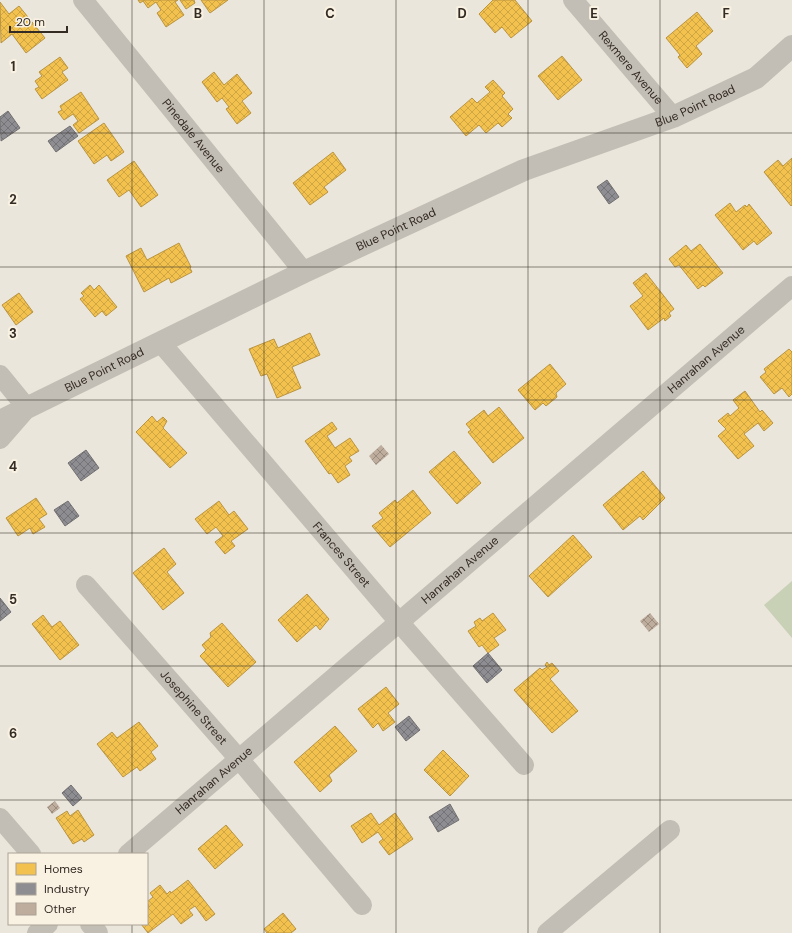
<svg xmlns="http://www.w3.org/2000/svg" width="792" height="933" font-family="'DM Sans',sans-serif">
  <defs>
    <pattern id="homes-cross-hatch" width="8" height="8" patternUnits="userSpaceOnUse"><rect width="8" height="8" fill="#f2c14e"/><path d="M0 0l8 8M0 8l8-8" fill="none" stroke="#d0a644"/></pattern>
    <pattern id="industry-cross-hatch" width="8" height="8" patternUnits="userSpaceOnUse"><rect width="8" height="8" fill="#8d8d92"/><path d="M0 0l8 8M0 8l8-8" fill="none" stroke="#747377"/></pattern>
    <pattern id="building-cross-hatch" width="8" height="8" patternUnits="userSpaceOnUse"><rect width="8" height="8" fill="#beac9d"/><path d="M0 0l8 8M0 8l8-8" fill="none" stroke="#9b8c80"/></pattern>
  </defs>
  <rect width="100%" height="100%" fill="#ebe6dc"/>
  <polygon fill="#c8d1b6" points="792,581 792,638 764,605"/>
  <g fill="url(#homes-cross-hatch)" stroke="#b99441">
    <polygon points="138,0 178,0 175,2 184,15 166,27 157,13 161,10 156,2 148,8 143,1 140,3"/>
    <polygon points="180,0 194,0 195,3 186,9"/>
    <polygon points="201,0 228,0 210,13"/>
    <polygon points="493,0 515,0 532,21 511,38 502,27 495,33 479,14"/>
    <polygon points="0,2 9,14 19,6 45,38 26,53 12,34 1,43"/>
    <polygon points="697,12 713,31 696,46 702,54 687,68 678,57 680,55 666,38"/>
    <polygon points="562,56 582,80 558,100 538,76"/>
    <polygon points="60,57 68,68 62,72 68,80 42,99 35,89 39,87 35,81 42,76 39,72"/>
    <polygon points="214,72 224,85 237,74 252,93 242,101 251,113 237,124 226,109 229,107 222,98 217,102 202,82"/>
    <polygon points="493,80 505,93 502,96 513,109 508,114 512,118 502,127 498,123 486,133 479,125 466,136 450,117 472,98 477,103 490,92 485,87"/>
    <polygon points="81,92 99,119 79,133 73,125 78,121 73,114 64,120 58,112 62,110 60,106"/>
    <polygon points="104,123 124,152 111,161 107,155 94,164 78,141"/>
    <polygon points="333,152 346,170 324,187 328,192 310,205 293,183"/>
    <polygon points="792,158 792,205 791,206 764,172 778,160 783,166"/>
    <polygon points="134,161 158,195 141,207 129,190 119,197 107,180"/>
    <polygon points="730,203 736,212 745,205 747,207 749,204 772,233 757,245 754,241 743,250 715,215"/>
    <polygon points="179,243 191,267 190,268 192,272 171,283 169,278 144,292 126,256 141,248 147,260"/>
    <polygon points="700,244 723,273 705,287 703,285 698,289 679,265 675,267 669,259 686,245 691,251"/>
    <polygon points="646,273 674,309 669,313 671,316 665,321 664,318 648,330 630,306 643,296 633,283"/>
    <polygon points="90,285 94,290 99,285 117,307 106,316 102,311 95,317 80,299 84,296 81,293"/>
    <polygon points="19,293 33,312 16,325 2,305"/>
    <polygon points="310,333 320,355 292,367 301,388 277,398 267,374 261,376 249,349 274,339 278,348"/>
    <polygon points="789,349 792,352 792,394 789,397 782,388 774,394 760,377 766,372 764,369"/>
    <polygon points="550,364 566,384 556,393 557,397 546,406 543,403 535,410 518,390"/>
    <polygon points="745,391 760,412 762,410 773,423 764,431 758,423 744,434 754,446 738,459 718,436 726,429 718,421 728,413 730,416 739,408 733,400"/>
    <polygon points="499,407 524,438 493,463 468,432 471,430 466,424 484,410 488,416"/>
    <polygon points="152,416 157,422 163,417 167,421 163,428 187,453 170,468 136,432"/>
    <polygon points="332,422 337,429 327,436 335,448 350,438 359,451 349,457 352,461 345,466 350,475 338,483 331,473 329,474 305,441"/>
    <polygon points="454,451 481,483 457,504 429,472"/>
    <polygon points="643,471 665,498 643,520 640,516 623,530 603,505"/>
    <polygon points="413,490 431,513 390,547 372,526 383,518 379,513 395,500 397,503"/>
    <polygon points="36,498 47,514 39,519 45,527 33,534 30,528 18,536 6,518"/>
    <polygon points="219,501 229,515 234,511 248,529 231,541 235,546 225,554 215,542 223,536 216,527 207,534 195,519"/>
    <polygon points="573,535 592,557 548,597 529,576"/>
    <polygon points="164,548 176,564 167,572 184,593 163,610 133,573"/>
    <polygon points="307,594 329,619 320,630 316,625 297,642 278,620"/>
    <polygon points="493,613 506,630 494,638 499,645 488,653 482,645 479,647 468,631 476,626 474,622 480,618 482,621"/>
    <polygon points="43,615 52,627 60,621 79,645 60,660 32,624"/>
    <polygon points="222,623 256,662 228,687 200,656 206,650 202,645 211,637 210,633"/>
    <polygon points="547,662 549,665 552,663 559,671 550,679 578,711 552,733 514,690 540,668 542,670 547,667 545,665"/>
    <polygon points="386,687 399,704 388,713 395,722 383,731 378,723 373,728 358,709"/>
    <polygon points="139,722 158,746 151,752 156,759 140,771 137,767 123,777 97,744 112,732 117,738"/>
    <polygon points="335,726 357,751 329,775 332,781 320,792 294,762"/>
    <polygon points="443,750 469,776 450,796 424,770"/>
    <polygon points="78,810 94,835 84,842 82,839 73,844 56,818 67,811 70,816"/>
    <polygon points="371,813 379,825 395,813 413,839 389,855 379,842 383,839 378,832 362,843 351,826"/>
    <polygon points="226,825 243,845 215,869 198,849"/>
    <polygon points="188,880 215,914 206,921 195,906 189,910 193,915 181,924 173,914 148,933 141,924 147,924 147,908 149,907 147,902 153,897 150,893 160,885 167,894 170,891 171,893"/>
    <polygon points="283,913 296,929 291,933 267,933 264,929"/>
  </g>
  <g fill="url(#industry-cross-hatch)" stroke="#727071">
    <polygon points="8,111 20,128 1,141 0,117"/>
    <polygon points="70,126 78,136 56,152 48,141"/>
    <polygon points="607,180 619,197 609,204 597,187"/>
    <polygon points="86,450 99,468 81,481 68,463"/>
    <polygon points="68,501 79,516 65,526 54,510"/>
    <polygon points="0,598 11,612 0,621"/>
    <polygon points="488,653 502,670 487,683 473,666"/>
    <polygon points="409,716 420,730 406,741 395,727"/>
    <polygon points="71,785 82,798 73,806 62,793"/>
    <polygon points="450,804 459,820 438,832 429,817"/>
  </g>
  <g fill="url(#building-cross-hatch)">
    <polygon points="381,445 389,454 376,465 369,456"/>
    <polygon points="650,613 659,624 649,632 640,621"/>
    <polygon points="55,801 60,808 52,814 47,807"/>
  </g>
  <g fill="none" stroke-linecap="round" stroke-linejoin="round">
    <g stroke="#c3beb5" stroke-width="20">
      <path id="s1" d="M83 0 304 272"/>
      <path id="s2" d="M573 0 673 117"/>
      <path id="s3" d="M161 343 399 622 524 765"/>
      <polyline points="0,375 27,408 0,439"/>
      <path id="s4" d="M86 585 239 759 362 905"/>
      <polyline points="0,818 31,854"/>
      <path id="s5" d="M128 854 792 286"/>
      <polyline points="90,924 98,933"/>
      <polyline points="37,933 48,924"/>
      <polyline points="547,933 670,830"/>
    </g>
    <path stroke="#c3beb5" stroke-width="22" id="s6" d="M0 421 304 272 524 170 673 117 756 78 792 46"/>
  </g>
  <path fill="none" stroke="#332b24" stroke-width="1" stroke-opacity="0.55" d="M132 0V854M264 0V933M396 0V933M528 0V933M660 0V933M0 133H792M0 267H792M0 400H792M0 533H792M0 666H792M0 800H792M132 924V933"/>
  <g text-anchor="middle" stroke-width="4" stroke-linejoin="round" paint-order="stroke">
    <g font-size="12" fill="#332b24" stroke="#f9f2e2">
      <text dy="4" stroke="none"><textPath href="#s2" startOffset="89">Rexmere Avenue</textPath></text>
      <text dy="4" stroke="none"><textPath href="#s6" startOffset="764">Blue Point Road</textPath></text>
      <text dy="4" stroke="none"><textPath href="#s1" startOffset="175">Pinedale Avenue</textPath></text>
      <text dy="4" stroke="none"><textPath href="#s6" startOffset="440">Blue Point Road</textPath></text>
      <text dy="4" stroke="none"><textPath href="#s5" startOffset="761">Hanrahan Avenue</textPath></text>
      <text dy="4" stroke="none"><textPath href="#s6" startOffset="116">Blue Point Road</textPath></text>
      <text dy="4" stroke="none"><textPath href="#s3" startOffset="278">Frances Street</textPath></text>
      <text dy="4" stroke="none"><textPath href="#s5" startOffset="437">Hanrahan Avenue</textPath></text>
      <text dy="4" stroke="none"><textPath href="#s4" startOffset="163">Josephine Street</textPath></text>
      <text dy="4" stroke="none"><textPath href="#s5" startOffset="113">Hanrahan Avenue</textPath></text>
    </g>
  </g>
  <g font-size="13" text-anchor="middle" font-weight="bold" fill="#332b24" stroke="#f9f2e2" stroke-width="4" stroke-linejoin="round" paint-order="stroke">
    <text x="198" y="18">B</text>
    <text x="330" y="18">C</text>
    <text x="462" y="18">D</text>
    <text x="594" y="18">E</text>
    <text x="726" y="18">F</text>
    <text x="13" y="71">1</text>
    <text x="13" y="204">2</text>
    <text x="13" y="338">3</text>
    <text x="13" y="471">4</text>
    <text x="13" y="604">5</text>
    <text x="13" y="738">6</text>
  </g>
  <rect x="8" y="853" width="140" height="72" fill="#f9f2e2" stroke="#aaa296"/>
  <rect x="16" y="863" width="20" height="12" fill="#f2c14e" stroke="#aaa296"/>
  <text x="44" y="873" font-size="12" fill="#332b24">Homes</text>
  <rect x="16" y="883" width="20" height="12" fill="#8d8d92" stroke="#aaa296"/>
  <text x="44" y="893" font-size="12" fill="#332b24">Industry</text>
  <rect x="16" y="903" width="20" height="12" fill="#beac9d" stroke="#aaa296"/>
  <text x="44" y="913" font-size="12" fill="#332b24">Other</text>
  <path d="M10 26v6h57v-6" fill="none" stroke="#332b24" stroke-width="2"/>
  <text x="16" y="26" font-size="12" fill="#332b24" stroke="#f9f2e2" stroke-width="3" paint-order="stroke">20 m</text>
</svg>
